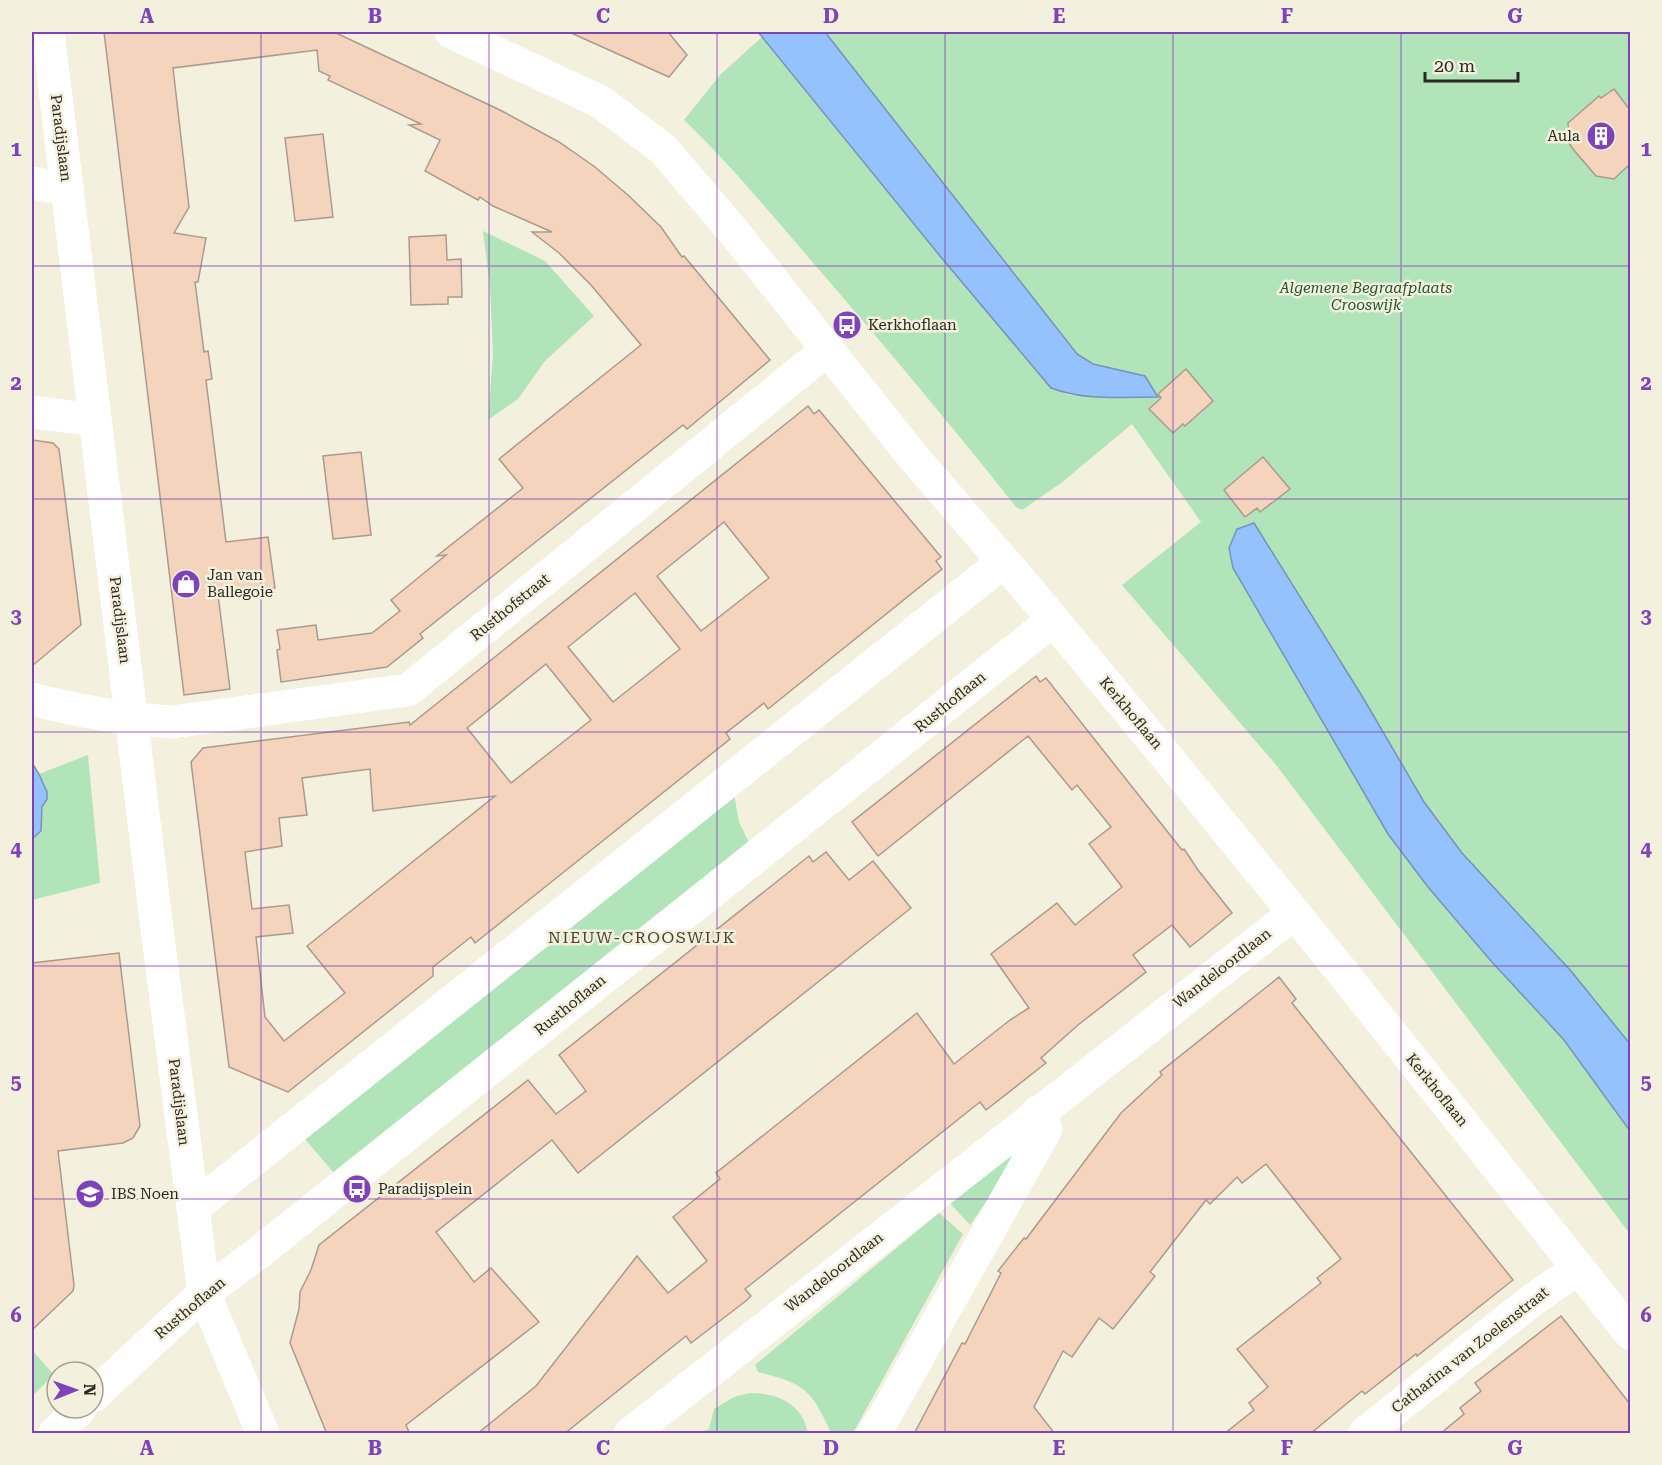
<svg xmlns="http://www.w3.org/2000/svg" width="1662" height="1465" font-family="'Roboto Serif',serif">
  <rect width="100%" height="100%" fill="#f3f0dd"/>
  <g fill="#b1e4b8">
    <path d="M788 32H1630V1099L1240 581 1388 834 1428 887 1491 961 1564 1040 1630 1131V1234L1277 766 1122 585 1201 522 1132 424 1061 483 1022 510 1016 507C951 425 884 345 815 265 772 215 731 165 684 120L720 75 762 37 940 256 1051 388 1069 395 1113 397 1020 325Z"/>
    <polygon points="483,231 545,261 594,316 545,361 518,399 488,420 493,354 490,286"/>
    <polygon points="88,755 100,883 32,900 32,839 41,831 45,786 39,774"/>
    <polygon points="733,788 739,822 751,847 334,1173 304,1138"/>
    <polygon points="1020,1140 1024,1148 970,1225 948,1201"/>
    <path d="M939 1213 963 1234 853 1433H831C812 1390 804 1383 758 1372L755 1365Z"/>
    <polygon points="32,1350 54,1375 32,1396"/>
    <path d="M749 1393C777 1393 802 1403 808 1433H698L709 1429 714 1409 734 1397Z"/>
  </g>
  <g fill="#95c1fc" stroke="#7593bb" stroke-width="1.5">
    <path d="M758 32H825L1077 354 1093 364 1145 376 1158 397C1122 397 1085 401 1051 388L940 256Z"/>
    <polygon points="1254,523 1362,696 1424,802 1462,853 1571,971 1630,1044 1630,1131 1564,1040 1491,961 1428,887 1388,834 1233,568 1229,548 1237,529"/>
    <polygon points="32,763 39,774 47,792 47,799 42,807 41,831 32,839"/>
  </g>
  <g fill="#f4d4bc" stroke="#ab9a8f" stroke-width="1.5" fill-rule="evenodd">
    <polygon points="104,32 334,32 500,110 559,142 595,167 629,196 661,227 682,257 684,256 770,360 687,429 683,425 518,556 420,634 423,638 387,667 281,682 277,650 280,649 277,630 316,625 318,640 372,633 400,611 391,600 446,555 437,556 523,488 499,459 641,345 591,285 559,253 532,232 552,232 493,206 480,197 478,200 425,171 440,140 409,125 421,124 328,80 330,76 319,71 317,50 173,68 189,207 174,233 206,238 198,282 195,282 204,352 208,351 212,379 206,380 226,542 268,537 275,588 218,595 230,689 184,695"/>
    <polygon points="569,32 668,32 687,55 669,77"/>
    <polygon points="1614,89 1630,110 1630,164 1614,179 1596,176 1573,149 1569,143 1568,123 1599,96 1601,98"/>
    <polygon points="323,134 333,217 295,221 285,138"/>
    <polygon points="446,235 447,260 461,259 462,297 448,297 448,304 411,305 409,237"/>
    <polygon points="1186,369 1213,401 1185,426 1183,424 1173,433 1149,409 1161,398 1158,394"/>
    <path d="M808 406 814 414 819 410 941 557 936 561 942 569 768 709 764 703 726 733 730 739 475 943 471 937 433 967V976L288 1092 229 1067 191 762 203 748 409 722 410 725ZM724 522 769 578 701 631 657 576ZM635 593 680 649 613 702 568 647ZM546 664 591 720 511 783 467 728ZM370 769 373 811 495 796 307 946 345 993 284 1041 265 1017 256 937 293 933 289 905 252 909 245 852 282 846 279 818 307 815 302 778Z"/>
    <polygon points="32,440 53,443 59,449 81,625 32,666"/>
    <polygon points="361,452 371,535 333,539 323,456"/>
    <polygon points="1263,457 1290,489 1260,512 1257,508 1245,517 1224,490"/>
    <polygon points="1036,676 1040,682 1046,678 1182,850 1184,849 1198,870 1232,913 1190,947 1172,925 1133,955 1146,972 1078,1025 1041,1058 1046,1063 986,1110 980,1102 745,1289 751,1296 747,1300 691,1343 686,1336 564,1434 477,1434 536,1386 637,1256 668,1293 707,1261 673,1217 720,1179 716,1173 917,1013 954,1064 1010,1020 1029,1008 991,954 1057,903 1075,925 1122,887 1089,844 1111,827 1077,785 1072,790 1028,736 878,856 852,822"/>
    <polygon points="826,852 849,880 873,861 911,908 578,1173 552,1140 436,1232 474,1282 491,1268 539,1322 406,1425 410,1434 327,1434 290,1343 299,1309 300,1292 311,1270 319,1245 528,1080 556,1114 586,1091 559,1055 809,856 813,862"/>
    <polygon points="119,953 140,1126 133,1138 123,1143 58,1151 74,1285 73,1291 32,1330 32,963"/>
    <polygon points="1279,977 1296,999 1292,1003 1513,1280 1417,1356 1416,1354 1365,1394 1362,1391 1310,1434 1224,1434 1254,1410 1249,1403 1268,1387 1237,1349 1321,1283 1317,1278 1341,1259 1266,1164 1242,1183 1237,1177 1210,1204 1206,1200 1150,1272 1155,1276 1113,1329 1099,1318 1072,1357 1063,1351 1034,1407 1055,1434 914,1434 962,1343 965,1344 1001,1273 998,1271 1024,1238 1026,1239 1121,1113 1162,1075 1160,1072"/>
    <polygon points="1561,1316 1630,1404 1630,1434 1440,1434 1464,1414 1460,1408 1481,1391 1475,1383"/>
  </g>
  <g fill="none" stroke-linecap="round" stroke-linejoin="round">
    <g stroke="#fff" stroke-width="33">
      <polyline points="48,32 157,929 204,1293 263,1434"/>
      <polyline points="451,32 601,102 663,149 733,231 914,458 1031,593 1171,762 1343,973 1630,1333"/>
      <polyline points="32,183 67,189"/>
      <polyline points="32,412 95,420"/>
      <path d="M32 699C78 711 123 719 172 722L408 690 828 349"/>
      <polyline points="193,1208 1003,562"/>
      <polyline points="93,1396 204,1293 257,1254 1053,620"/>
      <polyline points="54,1434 81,1408"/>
      <polyline points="630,1434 1293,914"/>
      <polyline points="873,1434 882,1421 1046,1129 1038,1112"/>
      <polyline points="1364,1434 1531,1301 1578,1268"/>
    </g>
  </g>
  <path fill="none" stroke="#7e43b9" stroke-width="1.5" stroke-opacity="0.55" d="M261 32V1434M489 32V1434M717 32V1434M945 32V1434M1173 32V1434M1401 32V1434M32 266H1630M32 499H1630M32 732H1630M32 966H1630M32 1199H1630"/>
  <defs>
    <g id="building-disc" transform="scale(1.5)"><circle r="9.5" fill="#7e43b9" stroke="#f3f0dd"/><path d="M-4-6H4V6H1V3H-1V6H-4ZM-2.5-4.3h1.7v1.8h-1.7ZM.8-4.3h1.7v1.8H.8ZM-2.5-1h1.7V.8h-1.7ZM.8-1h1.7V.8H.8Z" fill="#fff"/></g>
    <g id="bus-disc" transform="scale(1.5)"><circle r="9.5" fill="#7e43b9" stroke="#f3f0dd"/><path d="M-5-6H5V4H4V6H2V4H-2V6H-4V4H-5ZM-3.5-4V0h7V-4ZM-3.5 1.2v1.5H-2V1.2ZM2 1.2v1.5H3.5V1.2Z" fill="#fff"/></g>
    <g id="shop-disc" transform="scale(1.5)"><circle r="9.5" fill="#7e43b9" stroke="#f3f0dd"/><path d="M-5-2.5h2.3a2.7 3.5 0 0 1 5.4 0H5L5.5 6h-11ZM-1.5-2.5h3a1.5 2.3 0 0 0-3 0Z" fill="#fff"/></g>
    <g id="school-disc" transform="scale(1.5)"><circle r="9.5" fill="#7e43b9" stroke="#f3f0dd"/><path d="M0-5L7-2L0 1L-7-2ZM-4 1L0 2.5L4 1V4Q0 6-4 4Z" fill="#fff"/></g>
  </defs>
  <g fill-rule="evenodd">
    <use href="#building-disc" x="1601" y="136"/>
    <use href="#bus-disc" x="847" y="325"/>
    <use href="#shop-disc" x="186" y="584"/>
    <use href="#bus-disc" x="357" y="1189"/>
    <use href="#school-disc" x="90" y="1194"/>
  </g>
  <g text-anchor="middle" stroke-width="5" stroke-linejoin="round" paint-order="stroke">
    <g font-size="15" fill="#2b2922" stroke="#f3f0dd" text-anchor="start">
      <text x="1580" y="141" text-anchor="end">Aula</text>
      <text x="868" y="330">Kerkhoflaan</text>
      <text x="207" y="580">Jan van<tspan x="207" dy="17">Ballegoie</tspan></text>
      <text x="378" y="1194">Paradijsplein</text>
      <text x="111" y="1199">IBS Noen</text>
    </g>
    <g font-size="15" fill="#2b2922" stroke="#f3f0dd">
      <text transform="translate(61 138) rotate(83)" y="5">Paradijslaan</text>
      <text transform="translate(510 607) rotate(-39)" y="5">Rusthofstraat</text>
      <text transform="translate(120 620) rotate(83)" y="5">Paradijslaan</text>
      <text transform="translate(950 702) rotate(-39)" y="5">Rusthoflaan</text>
      <text transform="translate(1131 713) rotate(50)" y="5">Kerkhoflaan</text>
      <text transform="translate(1222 968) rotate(-38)" y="5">Wandeloordlaan</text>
      <text transform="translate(570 1005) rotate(-39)" y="5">Rusthoflaan</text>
      <text transform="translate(1437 1090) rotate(51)" y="5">Kerkhoflaan</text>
      <text transform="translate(179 1102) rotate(83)" y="5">Paradijslaan</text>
      <text transform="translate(834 1272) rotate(-38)" y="5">Wandeloordlaan</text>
      <text transform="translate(190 1308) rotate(-40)" y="5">Rusthoflaan</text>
      <text transform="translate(1470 1350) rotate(-38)" y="5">Catharina van Zoelenstraat</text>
    </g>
    <g font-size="15" font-style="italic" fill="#20572d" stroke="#f3f0dd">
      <text x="1366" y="293">Algemene Begraafplaats<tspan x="1366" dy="17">Crooswijk</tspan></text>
    </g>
    <g font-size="16" letter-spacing="1.5" fill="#464333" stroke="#f3f0dd">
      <text x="642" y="943">NIEUW-CROOSWIJK</text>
    </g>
  </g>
  <rect width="1662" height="1465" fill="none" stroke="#f3f0dd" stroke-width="66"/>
  <g transform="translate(75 1390) rotate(89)"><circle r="28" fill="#f3f0dd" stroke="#a3a092" stroke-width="1.5"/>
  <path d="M0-4.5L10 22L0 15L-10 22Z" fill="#7e43b9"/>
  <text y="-9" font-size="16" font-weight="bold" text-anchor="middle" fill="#2b2922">N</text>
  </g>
  <path d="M1425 72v9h93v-9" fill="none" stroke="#2b2922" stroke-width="3"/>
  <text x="1434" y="72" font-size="18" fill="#2b2922" stroke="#f3f0dd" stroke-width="4.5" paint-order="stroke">20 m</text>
  <rect x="33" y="33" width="1596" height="1399" fill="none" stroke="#7e43b9" stroke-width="2"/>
  <g font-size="20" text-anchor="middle" font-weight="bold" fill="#7e43b9">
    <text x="147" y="23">A</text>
    <text x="375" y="23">B</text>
    <text x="603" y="23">C</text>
    <text x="831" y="23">D</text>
    <text x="1059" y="23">E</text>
    <text x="1287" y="23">F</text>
    <text x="1515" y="23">G</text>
    <text x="16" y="156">1</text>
    <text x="1646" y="156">1</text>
    <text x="16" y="390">2</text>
    <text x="1646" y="390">2</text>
    <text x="16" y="623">3</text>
    <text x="1646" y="623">3</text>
    <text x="16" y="856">4</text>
    <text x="1646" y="856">4</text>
    <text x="16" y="1089">5</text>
    <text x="1646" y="1089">5</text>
    <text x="16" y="1322">6</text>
    <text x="1646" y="1322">6</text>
    <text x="147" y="1455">A</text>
    <text x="375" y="1455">B</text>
    <text x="603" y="1455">C</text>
    <text x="831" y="1455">D</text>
    <text x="1059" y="1455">E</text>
    <text x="1287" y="1455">F</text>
    <text x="1515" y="1455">G</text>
  </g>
</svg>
